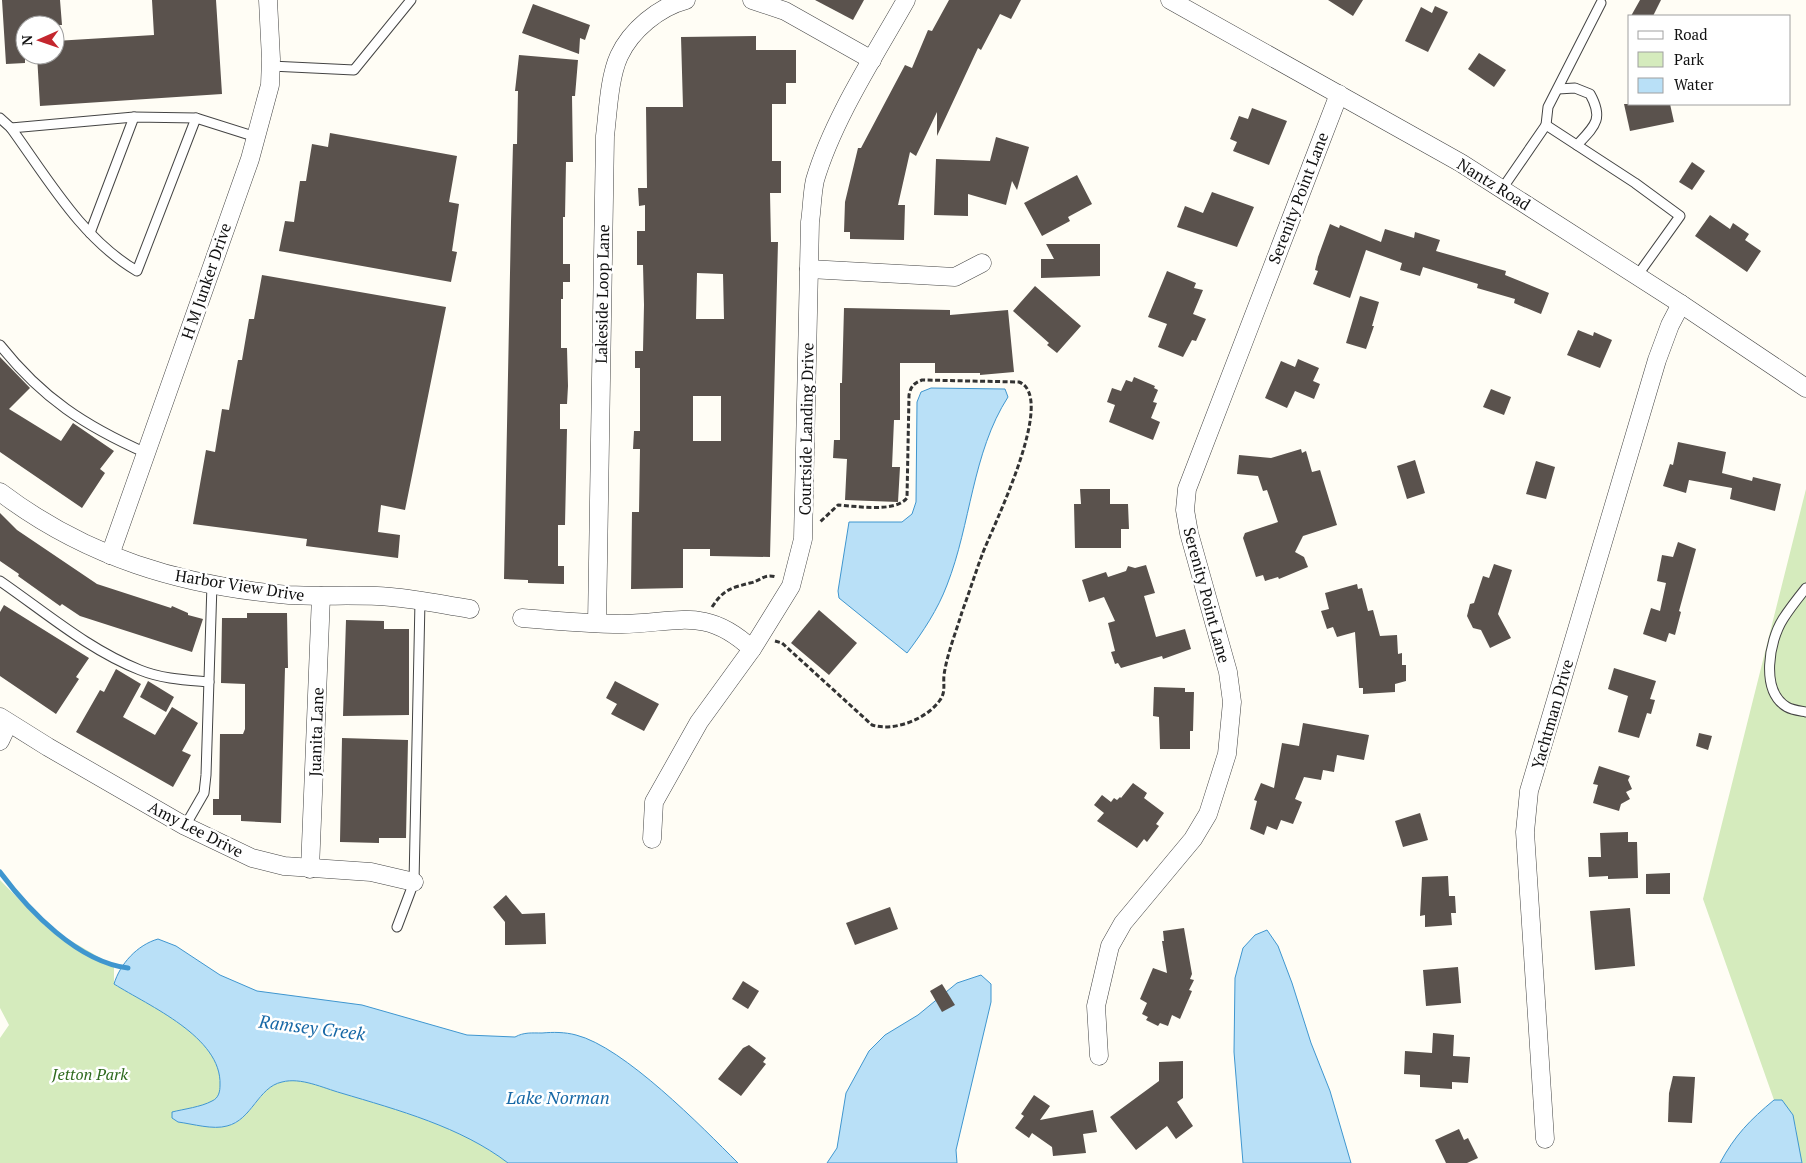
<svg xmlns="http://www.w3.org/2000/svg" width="1806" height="1163" font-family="'PT Serif',serif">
  <rect width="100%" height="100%" fill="#fffdf5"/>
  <g fill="#d5ebbd">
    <polygon points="1806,489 1806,1163 1802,1163 1797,1146 1796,1127 1782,1100 1774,1100 1703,899"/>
    <path d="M0 880 44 925 114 966V984C149 1006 222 1037 220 1085 220 1091 219 1098 213 1101 201 1107 184 1109 172 1112V1118L178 1122C193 1124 213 1130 228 1126 252 1120 259 1087 282 1082 301 1077 323 1088 341 1093 398 1110 461 1127 508 1163H0V1038L9 1025 0 1008Z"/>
  </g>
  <g fill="#b9e0f7" stroke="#3f96cf">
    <path d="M931 388 1005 389 1008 397C972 453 971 524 947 585 938 609 923 632 907 653L839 598 838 591 849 522H902L912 514 916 502 917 402 921 392Z"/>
    <polygon points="1267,930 1278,946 1292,983 1311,1043 1330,1091 1351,1163 1243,1163 1234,1052 1235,978 1243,948 1255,935"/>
    <path d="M158 939 176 946 220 975 257 991 362 1005 467 1035 515 1037C524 1032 532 1033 542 1033 553 1032 565 1032 576 1035 624 1047 702 1127 738 1163H508C461 1127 398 1110 341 1093 323 1088 301 1077 282 1082 258 1087 252 1120 227 1126 213 1130 193 1124 178 1122L172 1118V1112C184 1109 201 1107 212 1101 219 1098 220 1091 220 1085 222 1037 149 1006 114 984 120 964 137 945 158 939Z"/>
    <polygon points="981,975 991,984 991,1002 956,1150 957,1163 827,1163 837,1148 846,1093 869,1051 885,1035 918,1015 957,983"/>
    <path d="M1774 1100H1782L1793 1115 1802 1163H1720C1735 1135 1750 1120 1774 1100Z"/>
  </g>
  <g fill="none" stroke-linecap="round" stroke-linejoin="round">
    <path stroke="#3f96cf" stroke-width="5" d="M0 872C29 911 78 962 128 968"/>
  </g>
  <g fill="#5a524d" fill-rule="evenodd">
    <polygon points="2,0 60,0 62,25 25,25 25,63 6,64"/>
    <polygon points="152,0 216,0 222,94 40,106 37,55 55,55 55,41 154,35"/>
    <polygon points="815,0 864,0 853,20"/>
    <polygon points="949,0 1021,0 1011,19 1000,14 981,50 978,48 937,136 937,112 916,156 910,152 898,205 905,205 904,240 850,239 850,232 844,232 845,202 858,148 861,148 905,65 912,68 928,30 932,31"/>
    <polygon points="1328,0 1363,0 1353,16"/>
    <polygon points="1640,0 1661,0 1653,16 1631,16"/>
    <polygon points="533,4 590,25 585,40 580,38 579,54 522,33"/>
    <polygon points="1435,6 1448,12 1428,52 1405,41 1421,7 1432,13"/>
    <path d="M756 36V50H796V83H786V104H772V161H781V193H770L771 242H778L770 557 710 556V549H683V588L631 589 632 512H639L640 449H633L634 431H640V368H635V351H643L644 305 643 265H637V231H645V205L639 206 638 188H647L646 107H683L681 37ZM697 273 723 274 724 319H696ZM693 396H721V441H693Z"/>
    <polygon points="1479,53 1506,70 1494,87 1468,69"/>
    <polygon points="519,55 578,60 575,96 572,96 573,162 566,162 565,217 563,217 563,264 570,264 570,282 563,282 563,299 561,299 561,348 567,348 568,386 567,404 560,404 560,429 567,429 565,525 558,525 558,566 564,566 564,584 528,583 528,580 504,579 511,222 513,144 517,144 518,91 515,91"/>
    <polygon points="1624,104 1670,104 1674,122 1630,131"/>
    <polygon points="1252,108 1287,121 1269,165 1233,151 1237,142 1230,139 1239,116 1248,119"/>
    <polygon points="330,133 457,156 449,202 459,204 452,251 457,252 451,282 279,251 285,221 294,222 300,181 306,181 312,144 328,147"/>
    <polygon points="996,137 1029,147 1017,190 1012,181 1006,205 968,194 968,216 934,215 936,159 990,161"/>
    <polygon points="1692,162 1705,171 1692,190 1679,182"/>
    <polygon points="1077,175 1092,204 1068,217 1070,221 1042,236 1024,203"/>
    <polygon points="1212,192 1254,207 1237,247 1177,227 1185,206 1203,213"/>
    <polygon points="1710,215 1730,229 1733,223 1749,234 1745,240 1761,251 1747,272 1695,236"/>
    <polygon points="1330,224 1339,228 1340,225 1381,242 1385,229 1414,238 1415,232 1440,240 1436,251 1506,271 1505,275 1549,293 1541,314 1514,303 1515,299 1477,288 1478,284 1423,267 1420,276 1400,270 1402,263 1366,250 1350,298 1313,284 1318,271 1315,270 1318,257"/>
    <polygon points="1046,244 1100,244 1100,276 1041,278 1041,259 1054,259"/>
    <polygon points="1167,271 1196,283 1194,288 1203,290 1193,314 1206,319 1196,341 1192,340 1183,357 1158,347 1167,324 1148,317"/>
    <polygon points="262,275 446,307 405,510 381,505 378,532 400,535 398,558 306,546 307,539 193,524 206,450 215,452 222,409 229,410 238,360 242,360 249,319 254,319"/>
    <polygon points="1035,286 1081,326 1057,353 1047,345 1049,343 1013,311"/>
    <polygon points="1360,296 1379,302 1372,326 1374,326 1366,349 1346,343"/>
    <polygon points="844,308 950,310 950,315 1008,310 1014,372 980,375 980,373 935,373 935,363 900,363 900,420 894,420 892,467 900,467 898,502 845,500 847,459 833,458 834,440 840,440 840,383 842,383"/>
    <polygon points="1578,330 1593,336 1594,332 1612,340 1600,368 1567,355"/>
    <polygon points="0,357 30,388 9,409 61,441 73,423 114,451 100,469 105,473 82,508 0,452"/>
    <polygon points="1298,359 1319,368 1313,381 1320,384 1314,399 1295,391 1287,408 1265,398 1281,361 1295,367"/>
    <polygon points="1134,377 1155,386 1154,388 1158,390 1153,402 1157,403 1151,418 1160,422 1153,440 1109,422 1115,405 1107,402 1112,388 1121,391 1126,380 1132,382"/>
    <polygon points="1491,389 1511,397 1504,415 1483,407"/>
    <polygon points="1678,442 1726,452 1722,473 1752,481 1753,477 1781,484 1775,511 1730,499 1732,488 1689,480 1686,493 1663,486 1670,464 1673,465"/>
    <polygon points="1301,449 1302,453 1306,451 1312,472 1320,470 1337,525 1303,536 1295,552 1304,557 1308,567 1279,579 1278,577 1265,581 1263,575 1256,577 1243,538 1245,533 1278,522 1267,490 1263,491 1258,476 1237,474 1239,455 1271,458"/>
    <polygon points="1415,460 1425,493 1407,499 1397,466"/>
    <polygon points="1536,461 1555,467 1546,499 1526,494"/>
    <polygon points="1080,489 1110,489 1110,504 1128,504 1129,529 1121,529 1121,548 1075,548 1074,504 1081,504"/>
    <polygon points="0,513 17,530 97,584 171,608 172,606 188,613 188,615 203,619 192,652 80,616 62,604 60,606 18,576 19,574 0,561"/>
    <polygon points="1678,542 1696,549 1679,611 1681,612 1675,635 1669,633 1666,642 1643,634 1651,608 1660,611 1666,583 1657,581 1662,555 1673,557"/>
    <polygon points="1494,564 1512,570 1498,614 1511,638 1490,648 1481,630 1473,628 1467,616 1470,604 1474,603 1483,576 1489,578"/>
    <polygon points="1146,565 1155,593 1144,596 1156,637 1185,629 1191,649 1163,659 1162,656 1121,668 1118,663 1115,664 1111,652 1115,651 1108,623 1115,621 1104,597 1089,602 1082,580 1106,572 1108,577 1126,571 1128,566 1135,568"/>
    <polygon points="1357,584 1358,589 1362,588 1368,611 1373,610 1380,636 1397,635 1398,654 1402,653 1402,665 1406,665 1406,681 1395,684 1395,692 1363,694 1363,688 1359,688 1355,632 1337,637 1333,627 1327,629 1321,611 1329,609 1325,593"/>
    <polygon points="4,605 89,658 76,677 79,679 56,714 0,676 0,612"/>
    <polygon points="819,610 857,643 829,675 791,643"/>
    <polygon points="247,613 287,613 288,668 285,668 281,823 241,821 241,815 213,815 213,799 219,799 220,734 243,734 245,729 245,684 221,683 222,618 247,618"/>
    <polygon points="346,620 384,621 384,629 409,629 409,715 343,716"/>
    <polygon points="1614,668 1656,681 1650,699 1655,700 1651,714 1647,713 1639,738 1618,732 1628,696 1608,689"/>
    <polygon points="116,669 141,684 123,717 155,735 172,707 198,723 182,751 191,755 173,787 76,732 100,690 104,692"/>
    <polygon points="148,681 174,697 166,712 140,697"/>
    <polygon points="615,681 659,704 644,731 611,714 617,704 606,698"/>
    <polygon points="1154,687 1185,688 1185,692 1194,692 1193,731 1190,731 1190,749 1160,749 1159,717 1153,716"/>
    <polygon points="1303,723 1369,735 1364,760 1337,755 1334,772 1323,770 1321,780 1304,777 1295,799 1302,802 1293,824 1281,820 1277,830 1267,826 1264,835 1250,829 1257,801 1254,800 1261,783 1274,788 1282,743 1299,746"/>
    <polygon points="1699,733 1712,736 1708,750 1696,746"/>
    <polygon points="342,738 408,740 406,838 379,838 379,843 340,842"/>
    <polygon points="1599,766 1630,776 1628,780 1632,789 1626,792 1630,799 1621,804 1619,811 1593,803 1598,785 1593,784"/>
    <polygon points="1133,783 1147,793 1144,798 1164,813 1156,824 1159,826 1147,842 1144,839 1137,848 1097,821 1104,813 1094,805 1102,795 1111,802 1114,798 1117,800 1120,797 1121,798"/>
    <polygon points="1420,813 1428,840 1403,847 1395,821"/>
    <polygon points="1628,832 1628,842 1637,842 1638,878 1608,879 1608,876 1589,877 1588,857 1601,857 1600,833"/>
    <polygon points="1670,873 1670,894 1646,894 1646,874"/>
    <polygon points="1448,876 1449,896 1455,896 1456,913 1451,913 1452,925 1425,927 1425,915 1420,916 1422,877"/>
    <polygon points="506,895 522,914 545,913 546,944 505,945 505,922 493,907"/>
    <polygon points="890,907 898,929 855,945 846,923"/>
    <polygon points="1630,908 1635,966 1595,970 1590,911"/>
    <polygon points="1184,928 1192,974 1190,979 1194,980 1189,990 1192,991 1180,1019 1172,1015 1168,1026 1160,1023 1158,1026 1146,1020 1148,1017 1142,1014 1147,1003 1140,999 1153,968 1167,973 1162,941 1164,941 1163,931"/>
    <polygon points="1458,967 1461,1003 1426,1006 1423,970"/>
    <polygon points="743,981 759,991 748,1009 732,999"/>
    <polygon points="942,984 955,1005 942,1012 930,991"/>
    <polygon points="1433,1033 1454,1035 1453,1056 1470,1057 1468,1083 1452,1082 1452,1089 1420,1087 1420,1075 1404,1074 1405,1051 1432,1053"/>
    <polygon points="749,1045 766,1058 763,1062 766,1064 741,1096 718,1079 743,1048"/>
    <polygon points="1183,1061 1183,1098 1177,1102 1193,1126 1176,1139 1167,1126 1136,1150 1110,1117 1159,1081 1159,1062"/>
    <polygon points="1673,1076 1695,1077 1692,1123 1668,1122 1669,1093"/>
    <polygon points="1034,1095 1050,1106 1040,1120 1093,1110 1097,1132 1083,1134 1086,1153 1053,1156 1052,1147 1032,1133 1029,1138 1015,1128 1024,1116 1021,1114"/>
    <polygon points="1459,1129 1464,1140 1468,1138 1478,1158 1467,1163 1446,1163 1435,1140"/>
  </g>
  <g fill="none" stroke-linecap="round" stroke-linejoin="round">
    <g stroke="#444" stroke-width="11">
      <g id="service">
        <polyline points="271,66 354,70 411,0"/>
        <path d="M1558 89 1575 88 1590 94C1604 119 1595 126 1577 145"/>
        <path d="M0 118 11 128C48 179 82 239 137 271L196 118 256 137"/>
        <polyline points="1546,125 1548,107 1601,3"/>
        <polyline points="11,128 134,117"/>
        <polyline points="1502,189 1546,125 1635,183 1680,216 1637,276"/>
        <polyline points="90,233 134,117 196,118"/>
        <path d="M0 345C42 398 85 426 146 453"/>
        <path d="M0 581C45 612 89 650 140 670 162 679 186 680 209 682"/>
        <path d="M1806 588C1798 598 1790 608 1783 619 1769 641 1760 691 1787 707 1792 710 1801 711 1806 712"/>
        <polyline points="185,826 204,793 206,775 212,584"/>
        <polyline points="397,927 414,882 420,601"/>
      </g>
    </g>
    <g stroke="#444" stroke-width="19">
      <g id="minor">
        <polyline points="752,0 785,11 872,60"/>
        <polyline points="1170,0 1461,163 1681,304 1806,388"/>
        <polyline points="809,269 955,277 982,263"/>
        <path d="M0 492C86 557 181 586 289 595 323 597 357 594 391 597 417 599 444 605 470 609"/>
        <polyline points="110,555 250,159 270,85 271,59 268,0"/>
        <path d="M522 618C556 621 589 624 622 624 678 623 706 606 752 649"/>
        <path d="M597 623 605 136C608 112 609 78 619 56 631 30 659 7 686 0"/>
        <polyline points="0,717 48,747 185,826 252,858 284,866 371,872 414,882"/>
        <polyline points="0,741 8,724"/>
        <path d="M652 839 654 802 699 722 752 649 791 586 803 539 810 222C812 209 812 193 815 180 833 119 875 55 906 0"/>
        <polyline points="310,869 321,596"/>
        <polyline points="1099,1056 1096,1006 1110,946 1123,923 1193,839 1208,814 1227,754 1232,702 1228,672 1189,533 1185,510 1187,489 1339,94"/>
        <polyline points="1545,1139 1525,832 1529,791 1657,360 1670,325 1681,304"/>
      </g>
    </g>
    <g stroke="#333" stroke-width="3" stroke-dasharray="5 2.5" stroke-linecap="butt">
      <path d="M712 607C724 589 731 588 750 583 761 581 764 573 776 577"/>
      <path d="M775 641 782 643 872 725C894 732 927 719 940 700 946 692 943 684 944 675 947 654 956 632 962 612 969 593 975 574 982 555 992 528 1058 397 1019 382L922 380C914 383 911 386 909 395L907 498C895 513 856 506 838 505L820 522"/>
    </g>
    <use href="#service" stroke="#fff" stroke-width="9"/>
    <use href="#minor" stroke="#fff" stroke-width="18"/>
  </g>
  <g text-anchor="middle" stroke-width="5" stroke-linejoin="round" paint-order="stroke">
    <g font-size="16" fill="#111" stroke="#fff">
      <text transform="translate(1494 184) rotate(32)" y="6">Nantz Road</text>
      <text transform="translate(1298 198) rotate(-69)" y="6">Serenity Point Lane</text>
      <text transform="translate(206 281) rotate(-71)" y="6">H M Junker Drive</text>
      <text transform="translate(602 294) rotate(-89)" y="6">Lakeside Loop Lane</text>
      <text transform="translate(806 429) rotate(-89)" y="6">Courtside Landing Drive</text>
      <text transform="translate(240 585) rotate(9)" y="6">Harbor View Drive</text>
      <text transform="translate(1207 595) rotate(75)" y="6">Serenity Point Lane</text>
      <text transform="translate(1552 714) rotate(-74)" y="6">Yachtman Drive</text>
      <text transform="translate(316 732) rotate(-88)" y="6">Juanita Lane</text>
      <text transform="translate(196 829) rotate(27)" y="6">Amy Lee Drive</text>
    </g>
    <g font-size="16" font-style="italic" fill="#2f6b1f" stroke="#fff">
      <text x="90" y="1080">Jetton Park</text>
    </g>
    <g font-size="18" font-style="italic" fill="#1768a6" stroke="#fff">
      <text transform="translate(312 1028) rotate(7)" y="6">Ramsey Creek</text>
      <text x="558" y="1104">Lake Norman</text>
    </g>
  </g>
  <rect x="1628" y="15" width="162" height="90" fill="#ffffff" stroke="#a0a0a0"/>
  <rect x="1638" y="31" width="25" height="8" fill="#ffffff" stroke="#a0a0a0"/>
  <text x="1674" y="40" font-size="15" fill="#111111">Road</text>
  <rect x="1638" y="52" width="25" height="15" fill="#d5ebbd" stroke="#a0a0a0"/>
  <text x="1674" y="65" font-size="15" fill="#111111">Park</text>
  <rect x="1638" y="78" width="25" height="15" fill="#b9e0f7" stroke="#a0a0a0"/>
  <text x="1674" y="90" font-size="15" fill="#111111">Water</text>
  <g transform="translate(40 40) rotate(268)"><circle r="24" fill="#ffffff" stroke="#a0a0a0"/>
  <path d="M0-4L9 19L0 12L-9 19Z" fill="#c4262e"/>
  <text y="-8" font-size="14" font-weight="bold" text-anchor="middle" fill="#111111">N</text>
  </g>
</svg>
